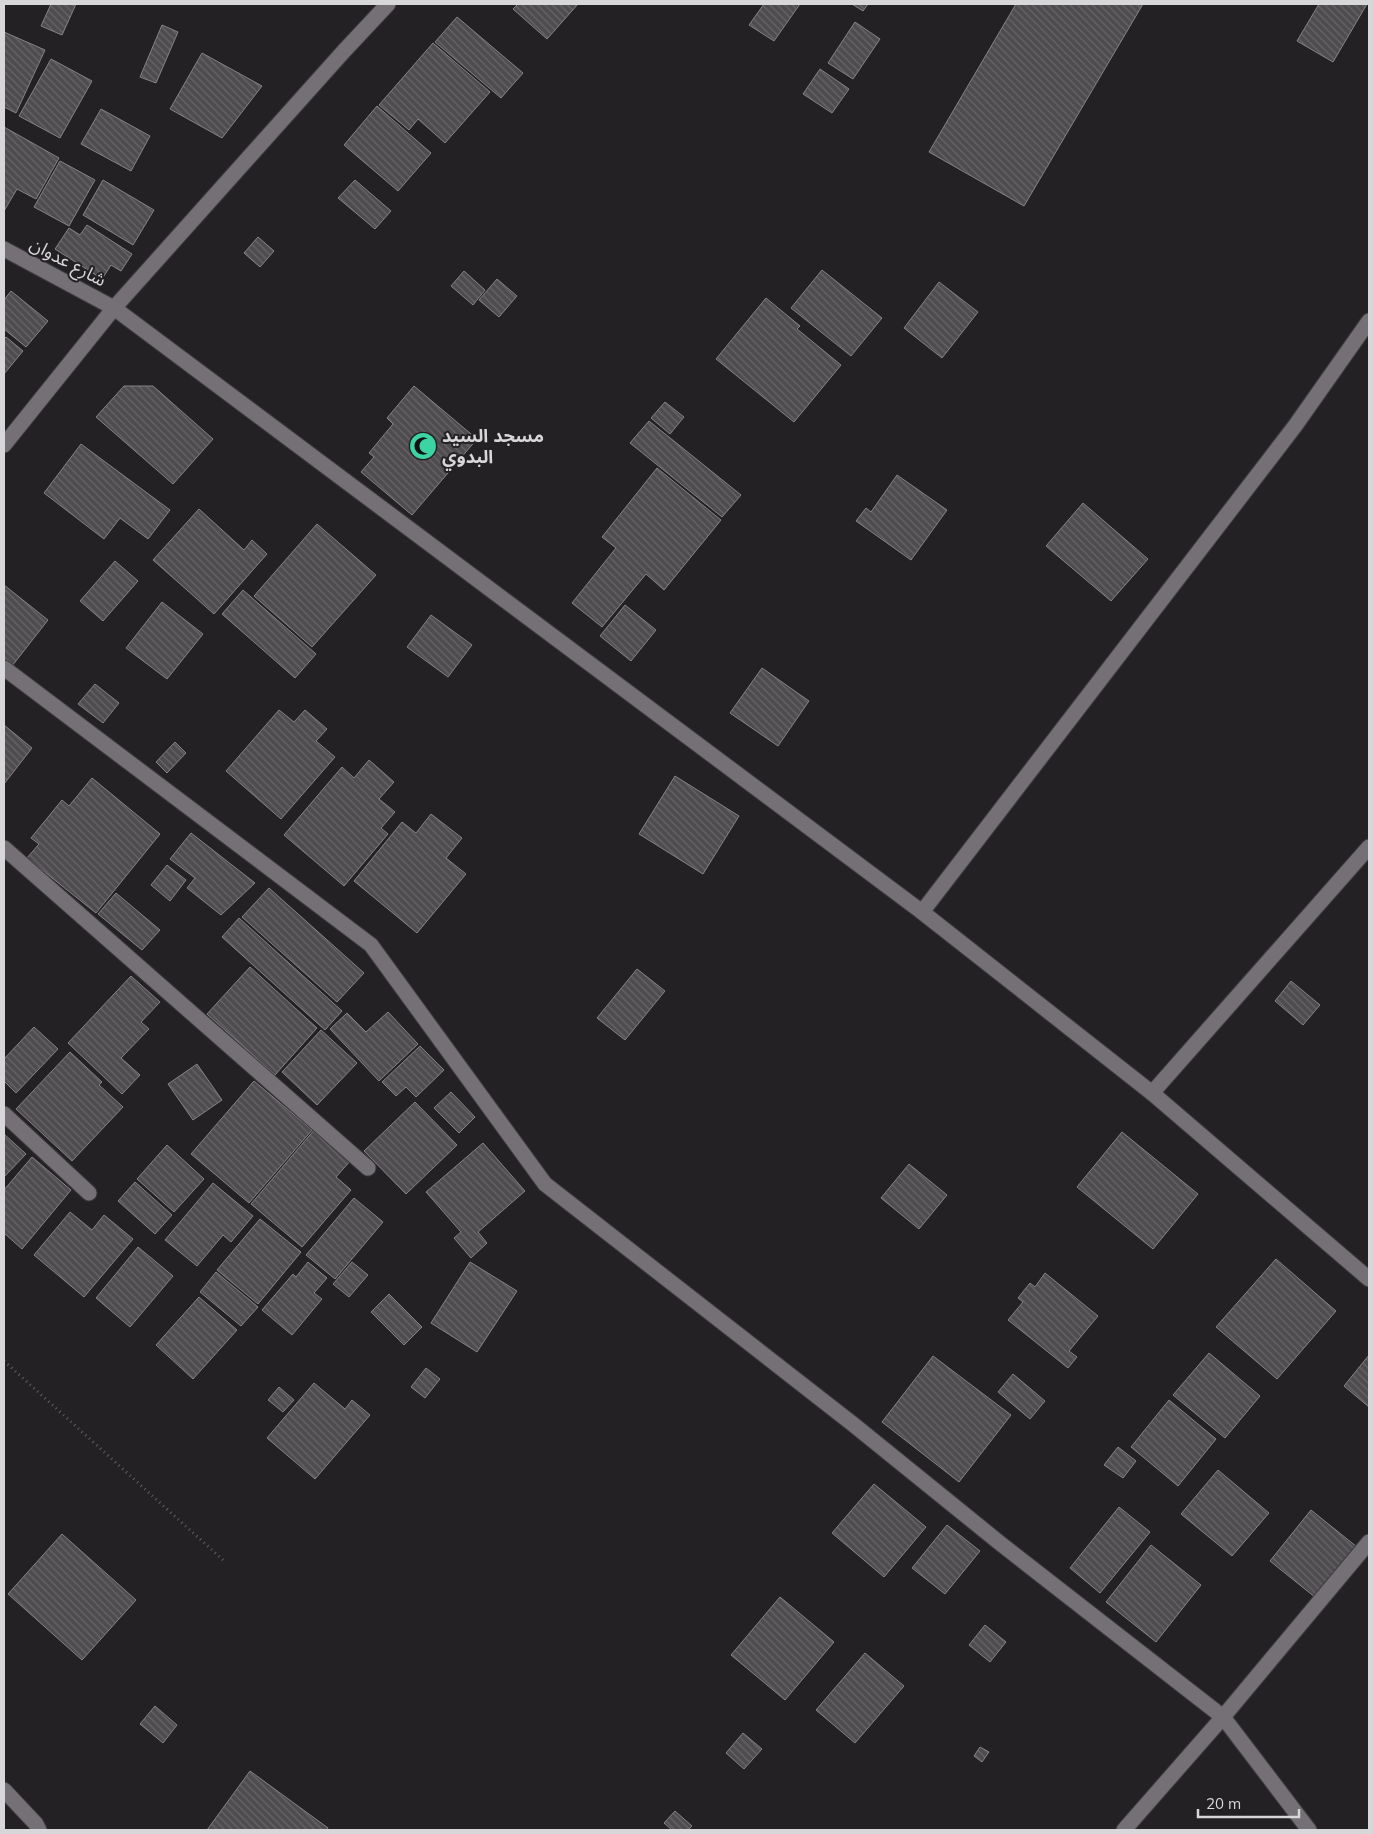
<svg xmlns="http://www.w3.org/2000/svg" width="1373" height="1834" font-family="Mulish,'Noto Sans Arabic',sans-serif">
  <defs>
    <pattern id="building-back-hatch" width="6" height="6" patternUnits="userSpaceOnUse" patternTransform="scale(1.25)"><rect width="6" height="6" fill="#4f4c50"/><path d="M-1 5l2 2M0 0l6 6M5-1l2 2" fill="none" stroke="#686568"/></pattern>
  </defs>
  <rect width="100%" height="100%" fill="#232124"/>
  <g fill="url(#building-back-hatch)" stroke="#868387">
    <polygon points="51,4 76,4 62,35 41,26"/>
    <polygon points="518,4 578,4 547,39 513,9"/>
    <polygon points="764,4 800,4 774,41 749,25"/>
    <polygon points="852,4 868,4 863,11"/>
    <polygon points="1016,4 1143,4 1024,206 929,152"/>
    <polygon points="1319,4 1367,4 1333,62 1297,41"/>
    <polygon points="457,17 523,73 501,98 435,42"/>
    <polygon points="855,22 880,39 853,79 828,63"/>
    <polygon points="162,25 178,32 156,83 140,77"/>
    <polygon points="4,32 45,50 16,113 4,107"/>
    <polygon points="433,43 490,92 445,143 418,119 409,130 379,105"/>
    <polygon points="202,53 262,86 222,138 170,109"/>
    <polygon points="51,59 92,81 60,138 19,116"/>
    <polygon points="820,69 849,89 832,113 803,94"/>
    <polygon points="377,106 431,153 398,191 344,145"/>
    <polygon points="101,109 150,136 131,171 81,144"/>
    <polygon points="4,127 59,158 36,199 17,189 4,211"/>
    <polygon points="60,161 95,180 69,226 34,207"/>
    <polygon points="103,180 154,210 133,245 83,215"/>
    <polygon points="355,180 391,211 375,229 338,198"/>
    <polygon points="87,225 132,254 121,271 111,265 102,279 55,249 69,228 80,235"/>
    <polygon points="258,237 274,251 260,267 244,253"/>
    <polygon points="822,270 882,318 851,356 791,308"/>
    <polygon points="464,271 485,290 473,305 451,286"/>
    <polygon points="497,279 517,296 499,317 479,300"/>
    <polygon points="939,282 978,312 942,358 904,328"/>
    <polygon points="11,291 48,321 26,347 4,329 4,300"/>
    <polygon points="766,298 800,326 797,329 841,365 794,422 716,359"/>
    <polygon points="6,337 23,351 4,374 4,339"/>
    <polygon points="124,386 153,386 213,439 173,484 96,417"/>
    <polygon points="414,386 477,439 412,515 361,472 374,457 369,453 393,424 387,418"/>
    <polygon points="665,402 684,417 670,434 651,418"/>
    <polygon points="649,421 741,495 722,517 630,443"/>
    <polygon points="81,444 170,510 148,539 120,518 104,539 44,493"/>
    <polygon points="657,468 721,520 664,590 646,574 602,627 572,603 616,548 602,537"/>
    <polygon points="897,475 947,510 911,560 856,521 866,508 871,512"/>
    <polygon points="1083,503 1148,559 1111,601 1046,546"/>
    <polygon points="199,509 244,550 252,540 267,554 214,614 153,560"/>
    <polygon points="317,524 376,575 312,647 254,596"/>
    <polygon points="115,561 138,581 103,621 80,601"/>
    <polygon points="4,585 48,620 12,666 4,660"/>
    <polygon points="243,590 316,654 295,678 222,614"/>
    <polygon points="162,602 203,634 167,679 126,648"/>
    <polygon points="625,605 656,630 631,661 600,636"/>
    <polygon points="431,615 472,645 448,677 407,647"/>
    <polygon points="762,668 809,701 778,746 730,713"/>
    <polygon points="95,684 119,703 103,723 78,704"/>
    <polygon points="279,710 294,722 305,710 327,729 316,741 335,757 281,819 226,771"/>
    <polygon points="4,725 32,748 4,784"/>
    <polygon points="175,742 186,753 167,773 156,762"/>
    <polygon points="369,760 394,782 379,799 395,812 381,828 388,834 344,886 284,835 342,767 354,778"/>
    <polygon points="675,776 739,816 703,874 639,834"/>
    <polygon points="92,778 160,834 96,913 27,858 39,844 31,838 62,800 69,806"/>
    <polygon points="431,814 462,838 446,858 466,874 417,933 354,881 402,822 416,833"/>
    <polygon points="191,833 255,883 221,915 187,888 195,878 170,859"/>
    <polygon points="167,865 186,880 170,901 151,885"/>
    <polygon points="269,888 364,973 337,1002 242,917"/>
    <polygon points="116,893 160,930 142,950 98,914"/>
    <polygon points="239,918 342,1011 325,1030 222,937"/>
    <polygon points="250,967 317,1028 275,1075 207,1014"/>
    <polygon points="637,969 665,991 625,1040 597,1018"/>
    <polygon points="131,976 160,1002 141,1022 149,1029 121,1058 140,1075 122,1094 68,1043"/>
    <polygon points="1291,981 1320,1005 1303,1025 1275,1001"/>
    <polygon points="388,1012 418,1044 379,1081 330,1029 347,1013 366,1032"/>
    <polygon points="34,1027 58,1049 16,1093 4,1081 4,1059"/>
    <polygon points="321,1030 357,1063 317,1105 282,1072"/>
    <polygon points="420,1046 444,1070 416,1097 406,1087 396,1096 382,1082"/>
    <polygon points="70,1052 102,1082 99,1085 123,1107 72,1161 16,1109"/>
    <polygon points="197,1064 222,1100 193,1120 168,1084"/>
    <polygon points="254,1081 312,1130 249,1203 191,1154"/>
    <polygon points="451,1092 475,1117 459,1133 434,1108"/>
    <polygon points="415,1102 457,1145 406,1194 364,1151"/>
    <polygon points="315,1129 351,1160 336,1177 351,1190 302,1247 251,1204"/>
    <polygon points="1122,1132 1198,1194 1153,1249 1077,1187"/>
    <polygon points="4,1134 26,1154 4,1177"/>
    <polygon points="483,1143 525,1191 478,1232 487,1243 471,1258 454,1238 461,1232 426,1192"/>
    <polygon points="167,1145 204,1179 174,1212 137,1179"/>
    <polygon points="32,1157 71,1190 22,1249 4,1233 4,1190"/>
    <polygon points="909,1164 947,1195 919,1229 881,1198"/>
    <polygon points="135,1182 172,1215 155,1234 118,1201"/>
    <polygon points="213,1183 253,1216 231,1242 223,1235 197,1266 165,1240"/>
    <polygon points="354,1198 383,1222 335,1279 306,1255"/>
    <polygon points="70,1212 92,1230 104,1215 133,1239 84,1297 34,1255"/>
    <polygon points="260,1219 301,1252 258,1304 217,1270"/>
    <polygon points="138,1247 173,1276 130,1327 96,1298"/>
    <polygon points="1276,1259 1336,1311 1277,1379 1216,1327"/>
    <polygon points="308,1262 327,1278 314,1293 322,1299 292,1335 262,1310 293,1274 296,1277"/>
    <polygon points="352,1262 368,1275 349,1297 333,1284"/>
    <polygon points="470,1262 517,1291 477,1352 431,1323"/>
    <polygon points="216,1272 258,1307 241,1326 200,1292"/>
    <polygon points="1045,1273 1098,1316 1069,1351 1077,1357 1068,1368 1008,1320 1023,1302 1018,1298 1030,1283 1035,1287"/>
    <polygon points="389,1294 422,1327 404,1345 371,1312"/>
    <polygon points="199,1297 237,1330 193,1379 156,1345"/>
    <polygon points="1209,1353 1260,1396 1225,1438 1173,1395"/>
    <polygon points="1369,1355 1369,1407 1344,1386"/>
    <polygon points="933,1356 1011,1415 959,1482 882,1422"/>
    <polygon points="426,1368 440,1379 425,1398 411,1387"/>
    <polygon points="1013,1374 1045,1401 1030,1419 998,1392"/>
    <polygon points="314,1383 345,1409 352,1400 370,1415 315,1479 267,1438"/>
    <polygon points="279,1387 294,1400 283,1412 268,1400"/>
    <polygon points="1169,1400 1216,1439 1178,1486 1131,1447"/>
    <polygon points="1118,1447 1136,1461 1123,1478 1104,1465"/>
    <polygon points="1218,1470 1269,1513 1232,1556 1181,1514"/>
    <polygon points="874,1484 926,1527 884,1577 832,1533"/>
    <polygon points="1119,1507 1150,1532 1100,1593 1070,1568"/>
    <polygon points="1311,1510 1357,1547 1316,1598 1270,1561"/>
    <polygon points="947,1525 980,1551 945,1594 912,1568"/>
    <polygon points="62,1534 136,1600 82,1660 8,1594"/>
    <polygon points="1151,1545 1201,1585 1156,1642 1106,1602"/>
    <polygon points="780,1597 834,1642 785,1700 731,1655"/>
    <polygon points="985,1625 1006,1642 990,1662 969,1645"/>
    <polygon points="865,1653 904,1686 855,1743 816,1710"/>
    <polygon points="155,1706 177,1725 163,1743 140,1724"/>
    <polygon points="743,1733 762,1749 744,1769 726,1753"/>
    <polygon points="980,1747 989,1752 982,1762 974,1756"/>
    <polygon points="250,1771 328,1828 327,1830 207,1830"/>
    <polygon points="675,1811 692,1826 688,1830 672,1830 664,1823"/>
  </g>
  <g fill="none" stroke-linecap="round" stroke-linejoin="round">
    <g stroke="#3d3c3e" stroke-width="17">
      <g id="lane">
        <polyline points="4,668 371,945 545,1184 854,1425 1001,1544 1223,1717 1309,1830"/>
        <polyline points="4,848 368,1168"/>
        <polyline points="922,912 1295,426 1369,321"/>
        <polyline points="1152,1093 1369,847"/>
        <polyline points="4,1114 89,1193"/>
        <polyline points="4,1790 36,1824 39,1830"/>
        <polyline points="1124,1830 1223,1717 1369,1542"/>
      </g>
    </g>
    <g stroke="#3d3c3e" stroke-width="17">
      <polyline id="street" points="4,249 114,308 922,912 1152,1093 1369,1279"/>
    </g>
    <g stroke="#3d3c3e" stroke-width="17">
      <polyline id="secondary" points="4,445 114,308 344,51 388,4"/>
    </g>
    <polyline stroke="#615f62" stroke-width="3" stroke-dasharray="1 4" stroke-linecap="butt" points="4,1361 223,1560"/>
    <use href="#lane" stroke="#747075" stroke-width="15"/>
    <use href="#street" stroke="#747075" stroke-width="15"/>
    <use href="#secondary" stroke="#747075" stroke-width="15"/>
  </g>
  <defs>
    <g id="mosque-disc" transform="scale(1.4375)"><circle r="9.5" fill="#3dd4a3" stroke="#232124"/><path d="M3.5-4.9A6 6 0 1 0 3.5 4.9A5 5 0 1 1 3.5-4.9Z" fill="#111"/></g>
  </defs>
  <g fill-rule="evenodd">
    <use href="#mosque-disc" x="423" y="446"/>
  </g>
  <g text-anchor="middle" stroke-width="4" stroke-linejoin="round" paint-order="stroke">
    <g font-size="18" fill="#d7d6d8" stroke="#232124">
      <text transform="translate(68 262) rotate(28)" y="6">شارع عدوان</text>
    </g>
    <g font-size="18" font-weight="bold" fill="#d7d6d8" stroke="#232124" text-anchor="start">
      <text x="442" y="442">مسجد السيد<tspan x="442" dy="21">البدوي</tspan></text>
    </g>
  </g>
  <rect width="1373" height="1834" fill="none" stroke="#d7d6d8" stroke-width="10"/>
  <path d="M1198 1809v8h101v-8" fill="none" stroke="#d7d6d8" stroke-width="2.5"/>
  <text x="1206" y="1809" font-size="15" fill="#d7d6d8" stroke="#232124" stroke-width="4" paint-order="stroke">20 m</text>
</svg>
